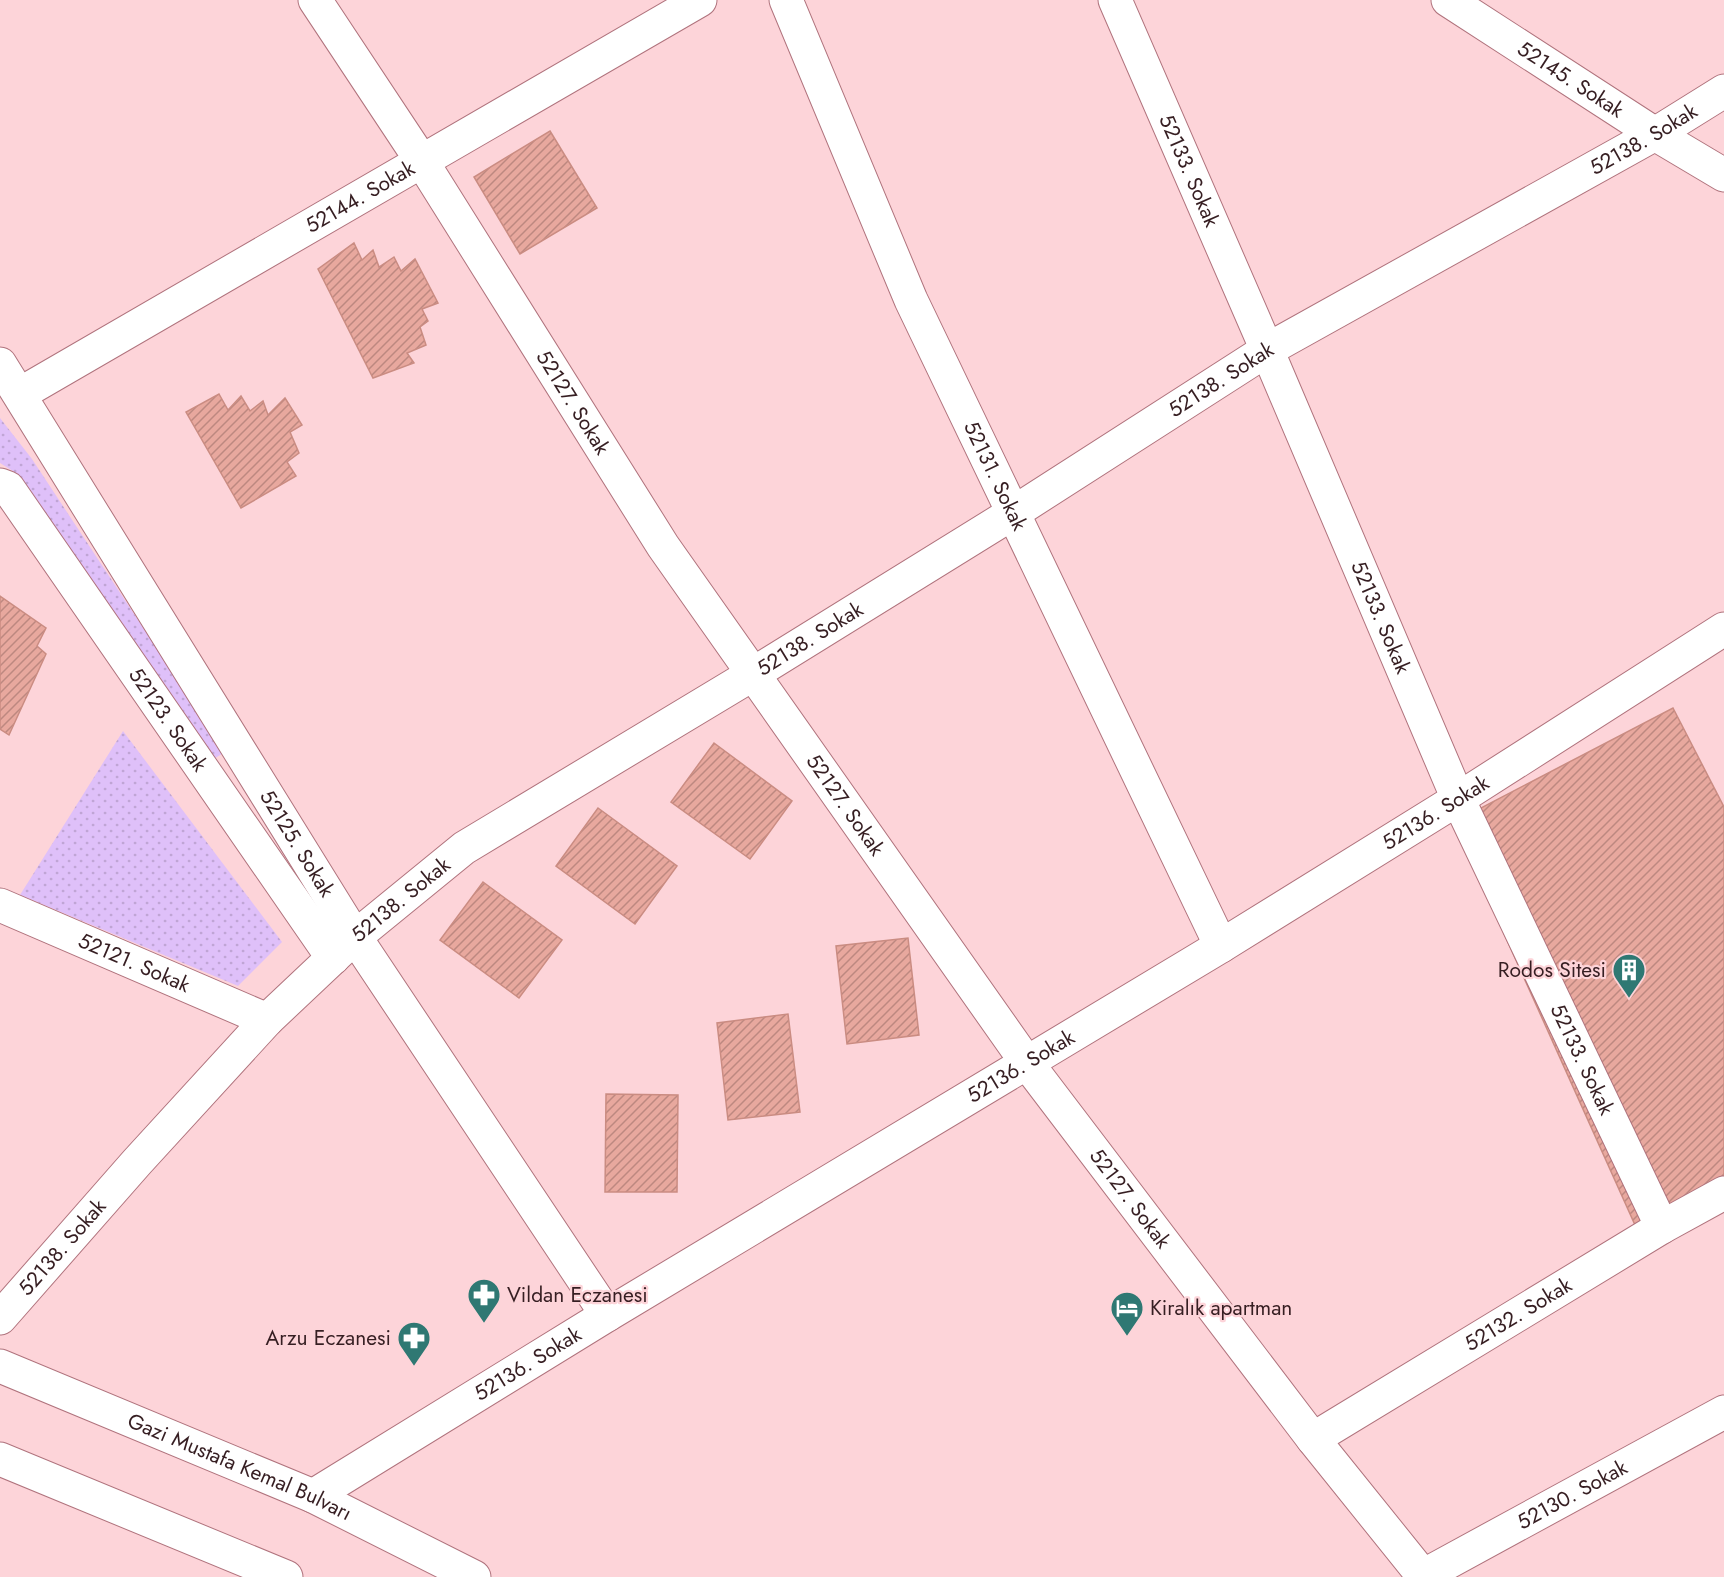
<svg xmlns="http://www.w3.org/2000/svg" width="1724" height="1577" font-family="Jost,sans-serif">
  <defs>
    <pattern id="park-dots" width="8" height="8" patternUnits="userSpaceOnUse" patternTransform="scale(1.5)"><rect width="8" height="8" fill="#dfc0f9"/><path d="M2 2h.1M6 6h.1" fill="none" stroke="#c0a5d5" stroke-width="1.8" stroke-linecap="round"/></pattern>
    <pattern id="building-hatch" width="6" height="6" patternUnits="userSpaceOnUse" patternTransform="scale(1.5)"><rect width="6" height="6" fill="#e8a89e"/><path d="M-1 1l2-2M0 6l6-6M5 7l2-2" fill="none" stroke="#bd8880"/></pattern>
  </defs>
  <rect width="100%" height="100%" fill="#fdd4d9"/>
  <g fill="url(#park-dots)">
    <polygon points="0,418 32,459 225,752 212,760 16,473 0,463"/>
    <polygon points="123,731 282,942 238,986 20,895"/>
  </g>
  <g fill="url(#building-hatch)" stroke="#ca8c82" stroke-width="1.5">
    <polygon points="550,131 597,208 520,254 474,177"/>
    <polygon points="354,243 362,260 373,250 379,267 394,257 401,271 415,259 438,303 422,309 428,321 420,327 426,345 407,353 414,363 373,378 318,269"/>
    <polygon points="219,394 228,410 241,396 250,411 263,401 268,415 285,398 302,425 290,432 299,453 287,462 296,476 241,508 186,412"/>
    <polygon points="0,596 46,628 37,646 46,654 9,735 0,729"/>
    <polygon points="1673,708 1724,807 1724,1177 1635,1225 1454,822"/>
    <polygon points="714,743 792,801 750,859 671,802"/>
    <polygon points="598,808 677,866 635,924 556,866"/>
    <polygon points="483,882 562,940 519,998 440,940"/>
    <polygon points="908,938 919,1035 847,1044 836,946"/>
    <polygon points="788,1014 800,1112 728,1120 717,1023"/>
    <polygon points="606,1094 678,1095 677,1192 605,1192"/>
  </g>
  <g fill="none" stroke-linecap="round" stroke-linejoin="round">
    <g stroke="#b0737d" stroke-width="35">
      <g id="minor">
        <path id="s1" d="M315 0 421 160 663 546 1027 1063 1313 1439 1424 1577"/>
        <path id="s2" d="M786 0 911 300 1221 946"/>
        <path id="s3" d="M1115 0 1267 350 1458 799 1662 1227"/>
        <path id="s4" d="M1448 0 1655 134 1724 175"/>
        <path id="s5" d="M0 364 355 937 607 1315"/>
        <path id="s6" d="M20 394 700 0"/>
        <path id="s7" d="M0 485 8 488 333 958"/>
        <path id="s8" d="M0 905 267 1020"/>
        <path id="s9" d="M0 1318 137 1162 267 1020 355 937 464 848 753 674 1013 513 1267 350 1655 134 1724 91"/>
        <path id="s10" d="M1313 1439 1662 1227 1724 1193"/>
        <path id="s11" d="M313 1496 607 1315 1221 946 1458 799 1724 629"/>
        <path id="s12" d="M1421 1577 1724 1412"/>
      </g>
    </g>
    <g stroke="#b0737d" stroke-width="35">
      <g id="highway">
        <path id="s13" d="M0 1366 313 1496 474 1577"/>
        <polyline points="0,1459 286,1577"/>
      </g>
    </g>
    <use href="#minor" stroke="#fff" stroke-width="33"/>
    <use href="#highway" stroke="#fff" stroke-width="33"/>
  </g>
  <defs>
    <g id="building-pin" transform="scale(1.725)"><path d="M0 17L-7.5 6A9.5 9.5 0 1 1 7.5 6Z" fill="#2f7873" stroke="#fdd4d9"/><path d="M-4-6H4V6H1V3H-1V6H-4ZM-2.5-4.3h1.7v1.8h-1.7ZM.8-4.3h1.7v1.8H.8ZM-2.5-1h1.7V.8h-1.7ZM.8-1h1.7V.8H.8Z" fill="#fff"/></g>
    <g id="pharmacy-pin" transform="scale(1.725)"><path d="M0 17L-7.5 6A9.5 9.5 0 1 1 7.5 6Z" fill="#2f7873" stroke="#fdd4d9"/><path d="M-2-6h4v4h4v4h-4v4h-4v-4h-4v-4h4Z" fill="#fff"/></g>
    <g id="hotel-pin" transform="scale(1.725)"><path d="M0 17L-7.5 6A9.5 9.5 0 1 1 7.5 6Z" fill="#2f7873" stroke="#fdd4d9"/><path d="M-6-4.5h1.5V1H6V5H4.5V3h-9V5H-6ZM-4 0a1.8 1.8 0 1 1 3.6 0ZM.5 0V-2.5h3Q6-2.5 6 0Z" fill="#fff"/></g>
  </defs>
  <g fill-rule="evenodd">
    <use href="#building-pin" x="1629" y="970"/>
    <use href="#pharmacy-pin" x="484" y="1295"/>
    <use href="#hotel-pin" x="1127" y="1308"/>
    <use href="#pharmacy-pin" x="414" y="1338"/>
  </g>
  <g text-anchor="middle" stroke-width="4.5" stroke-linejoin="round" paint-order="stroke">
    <g font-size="21" fill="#361e22" stroke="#fdd4d9">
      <text dy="7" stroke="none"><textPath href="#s4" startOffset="146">52145. Sokak</textPath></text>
      <text dy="7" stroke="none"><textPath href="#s9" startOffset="2038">52138. Sokak</textPath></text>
      <text dy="7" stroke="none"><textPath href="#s3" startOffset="186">52133. Sokak</textPath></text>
      <text dy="7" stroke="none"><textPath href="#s6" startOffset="393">52144. Sokak</textPath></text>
      <text dy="7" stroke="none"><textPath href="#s9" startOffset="1552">52138. Sokak</textPath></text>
      <text dy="7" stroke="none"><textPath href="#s1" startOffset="478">52127. Sokak</textPath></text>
      <text dy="7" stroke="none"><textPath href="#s2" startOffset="520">52131. Sokak</textPath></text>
      <text dy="7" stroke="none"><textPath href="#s3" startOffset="672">52133. Sokak</textPath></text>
      <text dy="7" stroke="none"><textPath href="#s9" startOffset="1066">52138. Sokak</textPath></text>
      <text dy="7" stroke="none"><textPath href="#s7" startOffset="290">52123. Sokak</textPath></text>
      <text dy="7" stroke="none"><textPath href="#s1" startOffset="964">52127. Sokak</textPath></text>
      <text dy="7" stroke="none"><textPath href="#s11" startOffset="1314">52136. Sokak</textPath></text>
      <text dy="7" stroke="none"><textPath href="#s5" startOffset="564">52125. Sokak</textPath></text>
      <text dy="7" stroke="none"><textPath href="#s9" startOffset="580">52138. Sokak</textPath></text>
      <text dy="7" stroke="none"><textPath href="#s8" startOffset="146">52121. Sokak</textPath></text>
      <text dy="7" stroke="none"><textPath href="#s3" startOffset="1158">52133. Sokak</textPath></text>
      <text dy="7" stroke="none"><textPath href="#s11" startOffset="828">52136. Sokak</textPath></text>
      <text dy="7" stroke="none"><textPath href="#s1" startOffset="1450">52127. Sokak</textPath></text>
      <text dy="7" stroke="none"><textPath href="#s9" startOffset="94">52138. Sokak</textPath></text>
      <text dy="7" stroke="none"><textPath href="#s10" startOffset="240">52132. Sokak</textPath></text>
      <text dy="7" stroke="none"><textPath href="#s11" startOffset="252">52136. Sokak</textPath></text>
      <text dy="7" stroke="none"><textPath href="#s13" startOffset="260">Gazi Mustafa Kemal Bulvarı</textPath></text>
      <text dy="7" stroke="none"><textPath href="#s12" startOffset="172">52130. Sokak</textPath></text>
    </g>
    <g font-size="21" fill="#361e22" stroke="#fdd4d9" text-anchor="end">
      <text x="1606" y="977">Rodos Sitesi</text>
      <text x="507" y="1302" text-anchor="start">Vildan Eczanesi</text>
      <text x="1150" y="1315" text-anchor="start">Kiralık apartman</text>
      <text x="391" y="1345">Arzu Eczanesi</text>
    </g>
  </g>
</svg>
